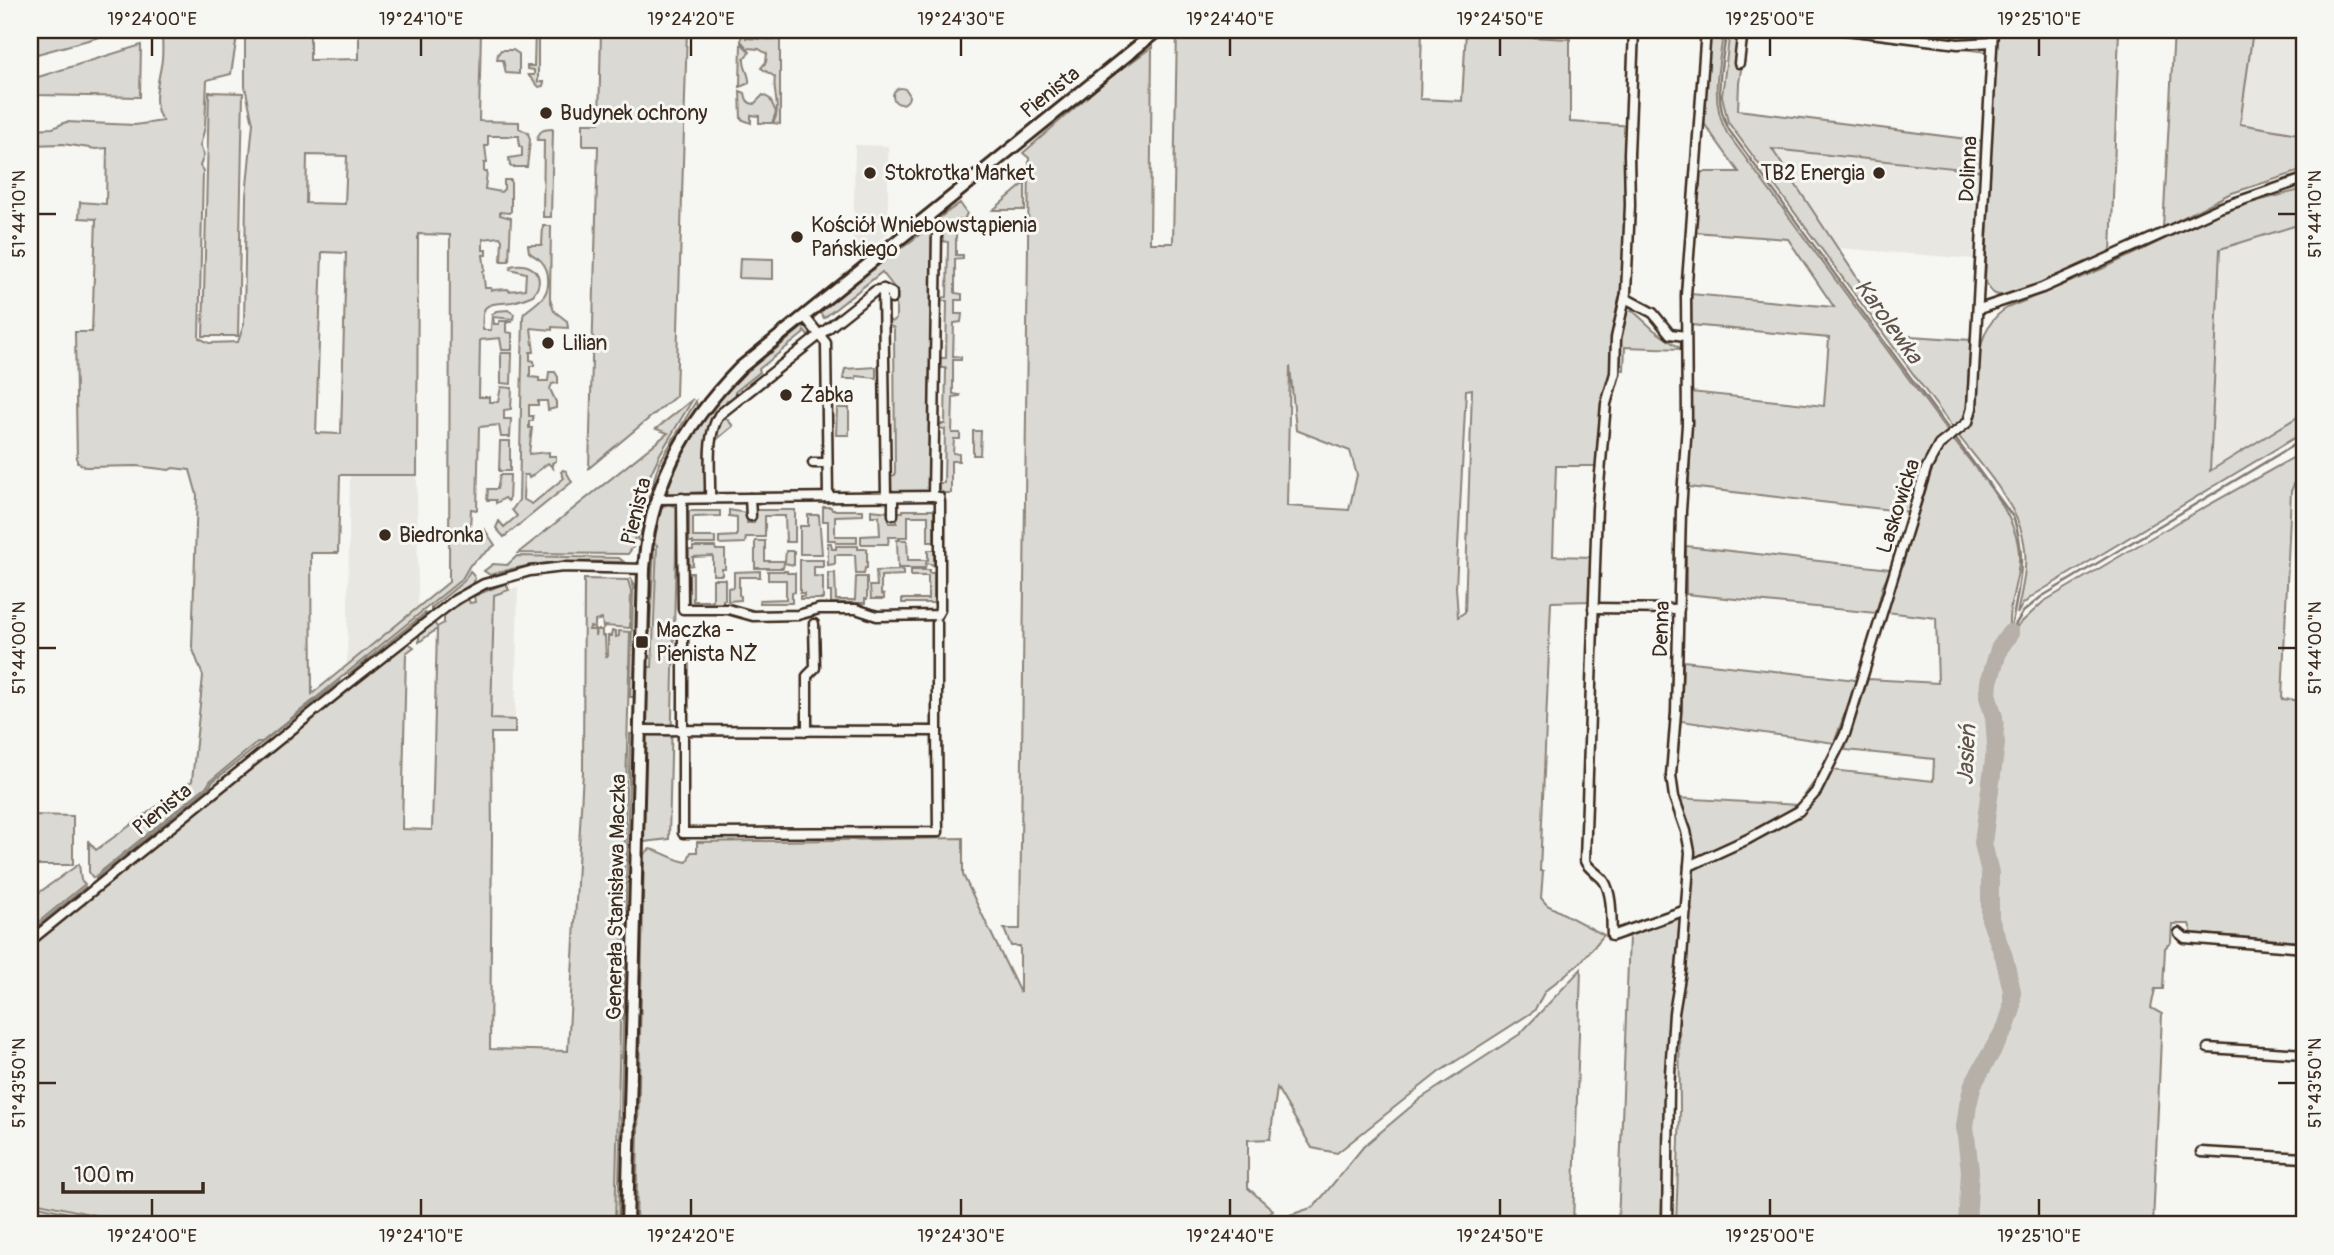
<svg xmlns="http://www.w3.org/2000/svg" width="2334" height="1255" font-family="Pangolin,sans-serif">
  <rect width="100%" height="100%" fill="#f6f6f2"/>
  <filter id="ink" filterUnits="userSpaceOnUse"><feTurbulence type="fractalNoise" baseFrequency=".0143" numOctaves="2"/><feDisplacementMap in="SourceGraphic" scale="14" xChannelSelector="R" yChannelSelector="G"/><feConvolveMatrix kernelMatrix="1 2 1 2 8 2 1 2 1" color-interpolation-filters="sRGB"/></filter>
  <g filter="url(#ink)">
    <g fill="#e8e7e2">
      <polygon points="2253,30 2304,30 2304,135 2240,125"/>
      <polygon points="855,145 888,146 888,233 858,259 853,253"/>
      <polygon points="1771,148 1981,171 1973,259 1839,248"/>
      <polygon points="2304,223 2304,413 2210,471 2220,249"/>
      <polygon points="350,475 417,475 418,607 347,666"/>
      <polygon points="518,587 515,719 491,720 494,594"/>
    </g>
    <g fill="#dad9d3" stroke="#8a8278" stroke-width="2" fill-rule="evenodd">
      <polygon points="30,30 125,30 30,56"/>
      <path d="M162 30H238L231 74 207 80 205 127 200 146 204 155 200 166 203 171 199 338 209 343 238 342 244 324 246 196 253 123 245 87V30H310V60L359 59V30H481L479 121 519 122V128L528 133 530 140 527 167H512L510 166 509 158 522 156V147L519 146V136H488V146H485L487 163H484V172H487L485 189 501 192 504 189V180H511V211L509 213 500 212V215L511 218 509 261H501L502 240 500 237 483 239V250H486V255H483L485 270 483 271 485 288H491V290L508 289 509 291 525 289 526 273 510 269 511 266C532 260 548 277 533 295 526 298 517 301 512 302 489 305 480 300 483 330H491L492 315 496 311 508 310 514 314 513 319 493 317 494 324H499V321H513L506 323V332L512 333V350H502L500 338 480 340 479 397H489V402H498L501 387 512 388 511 409 504 410V419H511L510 437H501L499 425 479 427 477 510 471 509 470 530H478L479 537H484L485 530 495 545 470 565 462 579 262 742H258L210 781 208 785 93 878 89 872V842L96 850 192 781 203 676 192 647 197 495 190 470 173 468 169 470 137 466 86 467 77 462 75 332H92L96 219 79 218 80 202 106 204 107 148 96 149 63 144 30 145V129L53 128 66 122 135 125 163 121C149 104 160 79 162 59 163 50 162 39 162 30ZM307 155 347 156 345 204 306 203ZM418 234 450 235 449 582 312 694 311 553H338L340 475H417ZM322 252 346 253 341 434 316 433Z"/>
      <polygon points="535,30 538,30 538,82 544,82 543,86 539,87 528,75 534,75 534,70 527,69 527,66 534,66"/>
      <polygon points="601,30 687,30 676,396 589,468 598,146 583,146 583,123 599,123"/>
      <path d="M742 30H746V38L780 40V124L773 123C782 108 772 93 775 77L761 68 766 62 767 54 759 49 747 48 741 41Z"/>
      <path d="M1177 30H1422L1420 99 1462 101 1466 30H1531V37L1570 39V122L1635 126 1630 287H1621L1619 303 1627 312 1632 310 1654 330 1681 349 1625 347 1624 370 1613 368 1601 402 1598 466H1556L1553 556 1593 557 1590 601 1551 602 1540 871H1543L1541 898 1547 905 1604 935 1581 962 1545 991 1534 1011 1439 1072 1337 1153 1312 1148 1277 1088 1270 1139 1248 1140V1188L1273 1210 1257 1225H636L644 854 650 849C664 852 673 860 687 862L691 852H697V842L963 838V875L1020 993V946H1011L1004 929H1020L1029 158 1023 153 1103 83 1152 47 1150 243H1173ZM1290 366 1296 430 1350 451 1357 475 1349 510 1287 506ZM1472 389 1465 612 1458 617 1456 587 1466 390Z"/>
      <path d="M1709 30H1724C1719 65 1709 100 1727 133L1948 432C1922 450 1918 483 1909 512L1689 487 1691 392 1824 406 1829 338 1691 325V294L1834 307 1788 239 1694 232 1699 172H1739L1703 122Z"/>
      <polygon points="1730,30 1747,30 1739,83 1738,110 1982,141 1981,171 1772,149 1895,335 1971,340 1966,414 1960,424 1953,428 1728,122 1722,96"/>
      <polygon points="1797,30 1987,30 1987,52"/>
      <path d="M1997 30H2119L2111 253 2019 292C2001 296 1992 300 1985 279Z"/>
      <polygon points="2174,30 2253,30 2240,124 2304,135 2304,170 2229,194 2163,228"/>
      <path d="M741 43 750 52 744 58C743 68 750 74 749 83L740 87Z"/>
      <polygon points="141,45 140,97 36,95 35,78"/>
      <polygon points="501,50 513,50 519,54 519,74 506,73 503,60 497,60 498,54"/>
      <circle cx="901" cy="96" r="8"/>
      <path d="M740 91 745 93C746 99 747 103 754 104L763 95 770 99 776 112 772 123H759V116L751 115V123L741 119Z"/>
      <polygon points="209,92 243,93 238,336 203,336"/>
      <path d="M553 129 551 217H543L544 140H537C539 130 544 129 553 129Z"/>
      <polygon points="1025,183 1025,210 993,210"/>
      <path d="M2304 189V223L2220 249 2210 471 2304 413V432L2034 595 2023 604 2017 614C2021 593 2027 571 2025 550 2022 508 1983 468 1958 435L1971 424 1975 418C1982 380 1969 331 2007 308L2104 268 2227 209Z"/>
      <polygon points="960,203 967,213 964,220 956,220 956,255 963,255 963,258 955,259 955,293 962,294 962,300 955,300 955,314 962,314 961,322 954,323 953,356 961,357 961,360 953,360 953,394 960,395 960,396 953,397 952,433 960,433 960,439 954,439 953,453 959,454 959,461 951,461 951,493 939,493 938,483 944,483 945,429 938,428 938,424 945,424 946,368 939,368 939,358 946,358 947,301 940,301 940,298 947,297 948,242 941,241 942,231 939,218"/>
      <path d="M543 226H551L550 299 554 311 567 321 568 328 552 327V330L531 328 534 352H530V360L534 361V366H530V377L539 378V381H548L549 372H555L558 377V383L552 384 550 389 556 402V408L548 410 547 401H538V405H529V416H533V421H529V428H532L529 454 549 452V456H556V461L552 463 553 468 548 463 529 478 528 475H524L523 499 532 504 564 478 561 472 563 470 566 471 572 482 504 537 496 528 499 521 504 527 517 516 512 510 519 500 523 317 524 313C537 302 550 297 548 278 548 273 546 267 542 262 539 258 533 256 529 252L528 245H542Z"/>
      <polygon points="928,228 933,233 934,241 929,491 895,493 890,488 889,476 895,475 894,328 888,325 888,319 892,322 896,319 896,290 882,272 824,318 819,311 891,253 905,246"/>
      <polygon points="740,258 773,259 773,279 739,278"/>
      <path d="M804 326 810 329V338L804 331 803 334 759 369 760 372 735 392 737 396 729 402 727 400C702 432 707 449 706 487L704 492 669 494 666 490 668 481 701 421 729 387 768 351 771 353Z"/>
      <polygon points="501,353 512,353 511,384 501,383"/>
      <polygon points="876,367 876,378 856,376 856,379 843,379 845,369"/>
      <polygon points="693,399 660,454 651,473 637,523 633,547 628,554 518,553 668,433 656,429"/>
      <path d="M696 401 697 407C668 451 651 490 640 542L637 539 638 532 659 463Z"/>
      <polygon points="837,408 849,408 849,435 836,435"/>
      <polygon points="724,416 733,426 715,441 719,422"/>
      <polygon points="973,431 981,431 980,455 973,455"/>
      <path d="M1953 439C1978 473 2022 517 2019 562 2018 583 2005 614 2010 633L2043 602 2159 533 2296 456 2299 473 2291 491 2282 699 2304 701V942L2192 933 2189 924H2172L2171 942 2165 948 2163 989H2155L2151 1008 2162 1014 2153 1225H1676L1680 1111 1679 1014 1685 974 1694 851 1689 830 1678 798 1798 805 1823 769 1933 781 1934 759 1845 750 1868 679 1938 683 1936 618 1886 612 1933 467 1941 451Z"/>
      <polygon points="500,441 510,441 510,471 499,471"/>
      <polygon points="500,475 510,475 509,500 508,501 505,498 496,503 496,500 487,500 488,489 497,489"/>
      <polygon points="668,504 677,507 669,839 643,842 647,667 652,667 657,545 652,543 659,508"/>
      <polygon points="823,507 831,507 832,510 863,510 863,515 835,516 835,536 857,536 857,543 836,543 835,540 828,540 828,521 823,521"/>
      <polygon points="729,510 747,513 747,523 754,523 755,510 795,510 795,542 786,542 785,516 765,516 765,537 746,537 745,543 719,544 719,537 737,536 737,517 729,516"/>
      <polygon points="871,510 889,512 889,523 897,523 897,512 903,512 903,510 934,510 934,542 928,542 928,516 908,516 908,537 889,537 888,544 861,544 861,536 880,535 879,516 871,516"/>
      <polygon points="689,511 720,511 720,516 693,517 693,537 715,537 715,544 693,544 693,542 689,542"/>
      <polygon points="808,515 819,515 822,554 800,554 800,526 808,526"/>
      <polygon points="897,540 907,540 908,560 928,560 928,550 934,550 934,565 926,563 925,568 898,568"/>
      <polygon points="755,541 765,541 765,561 785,561 786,551 794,551 794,565 784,563 783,568 755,568"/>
      <polygon points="828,543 831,543 832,549 836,549 836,546 858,546 858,549 867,549 867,568 865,568 864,574 856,574 855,555 835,555 835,564 828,565"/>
      <polygon points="1686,546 1891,569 1883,586 1876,613 1686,594"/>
      <polygon points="693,547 715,547 716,550 725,550 725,569 722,569 722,575 713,575 713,556 693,557 693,565 689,566 689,550 693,550"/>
      <polygon points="651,549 654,549 650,632 648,632"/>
      <path d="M517 556 619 558 624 562C576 561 537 560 490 575L484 571 493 564 507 565Z"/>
      <polygon points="800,560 823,560 823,567 814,567 814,576 823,577 823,599 800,599 800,596 804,596 804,593 800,593"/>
      <polygon points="903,570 903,575 881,576 881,594 884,595 884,599 871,599 870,586 877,586 876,571"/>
      <polygon points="911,570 929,570 929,573 934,573 934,603 902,603 902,599 928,599 928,576 911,576"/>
      <polygon points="470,571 475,578 474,582 431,611 431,608 464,581"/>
      <polygon points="760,571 760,577 739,577 739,595 741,596 741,600 728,601 728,588 734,587 734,572"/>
      <polygon points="768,571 787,571 787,573 795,573 795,592 792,593 792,603 760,603 760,600 786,599 786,580 768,580"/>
      <polygon points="689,573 693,573 693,601 713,601 713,579 725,579 725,600 723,600 723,604 689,604"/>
      <polygon points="828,573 835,573 836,600 855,600 856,577 867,577 867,599 865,599 865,603 831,603 831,592 828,592"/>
      <polygon points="631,578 637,590 634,697 630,697 633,590"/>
      <polygon points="584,579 628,580 631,591 630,628 605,626 603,628 602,619 595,621 595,628 590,627 589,630 595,630 595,636 597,630 602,630 602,636 605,636 606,657 608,656 608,636 611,636 612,631 616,631 616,637 619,636 619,631 630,632 615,1225 139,1225 30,1201 30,948 71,913 408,643 414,647 406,653 402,829 432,830 437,629 419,642 419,635 434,623 437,627 444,623 444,615 468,599 470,603 475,602 474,596 506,583 509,590 494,595 491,719 515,720 515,733 491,733 492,835 490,1049 568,1051 583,771"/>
      <polygon points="425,613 427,614 353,674 348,675"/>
      <polygon points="1683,661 1857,680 1834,743 1681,721"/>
      <polygon points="339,682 337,687 102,877 95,879 210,786 212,782"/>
      <polygon points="630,734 634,734 622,1225 618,1225"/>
      <polygon points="30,815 73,816 73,865 30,865"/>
      <polygon points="79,864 81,880 85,884 30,929 30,899"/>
      <polygon points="86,886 82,893 30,935 32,930"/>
      <polygon points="1678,917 1681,920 1668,1035 1661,1225 1618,1225 1629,936"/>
      <polygon points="1581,969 1573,1225 1276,1225 1290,1215 1314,1207 1364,1146 1420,1099 1520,1034"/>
      <polygon points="30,1204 121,1225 124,1225 30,1225"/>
    </g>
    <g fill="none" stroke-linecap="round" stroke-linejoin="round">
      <g stroke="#857a71" stroke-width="2.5">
        <path d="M1727 30C1722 63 1712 99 1729 130L2013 517C2029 558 2017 593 2010 633"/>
        <polyline points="2012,630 2023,612 2041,597 2304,439"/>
      </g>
      <polyline stroke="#b6b0a9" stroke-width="18" points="1967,1225 1970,1171 1965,1127 1968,1105 1973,1084 2006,1027 2012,1009 2012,991 2004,957 1990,919 1990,873 1983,843 1996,744 1994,717 1988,697 1989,682 1999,649 2010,633"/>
      <g stroke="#3b2a1e" stroke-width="13">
        <g id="minor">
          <path d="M1634 30 1629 154 1630 205 1626 293 1616 338 1615 373 1606 404 1597 508 1585 861C1589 870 1598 873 1604 881 1613 895 1611 920 1612 936L1686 910"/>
          <polyline points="1847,30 1958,44 1992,42"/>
          <polyline points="1739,63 1743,30"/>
          <polyline points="883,289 892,293 892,299"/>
          <polyline points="1625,298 1653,313 1670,334 1685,336"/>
          <polyline points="1979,309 2042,288 2219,208 2304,179"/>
          <polyline points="804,316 826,343 828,497"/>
          <polyline points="813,463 827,463"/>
          <polyline points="682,498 683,609 728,609 753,616 798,615 819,609 856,609 877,616 937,615 940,610 940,502 939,497 933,496 937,232 927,216"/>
          <path d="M710 498C711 471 705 439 719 415L875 291 883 289 886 497"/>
          <polyline points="750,498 751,516"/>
          <polyline points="656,499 933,496"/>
          <polyline points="893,515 893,497"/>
          <polyline points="1593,608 1679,609"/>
          <polyline points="683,638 683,833 938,832 937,731"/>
          <polyline points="639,730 937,731 937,623"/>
          <polyline points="807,731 807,676 815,668 814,624"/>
          <polyline points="1689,866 1748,839 1799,811 1816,792 1845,734 1926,469 1939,445 1968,422 1972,408 1993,30"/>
          <polyline points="2179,933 2185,938 2304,948"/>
          <polyline points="30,941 348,684 455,600 484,584 530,571 563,567 644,569"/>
          <polyline points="2208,1048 2304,1054"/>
          <polyline points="2201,1152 2304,1158"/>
          <polyline points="1667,1225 1669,1089 1674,1013 1681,971 1690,852 1686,831 1674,797 1671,775 1676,712 1681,511 1687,424 1686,295 1706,30"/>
        </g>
      </g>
      <g stroke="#3b2a1e" stroke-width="16">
        <path id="tertiary" d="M627 1225 644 569C650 486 683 426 740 368L1158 30"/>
      </g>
      <use href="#minor" stroke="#f6f6f2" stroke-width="8"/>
      <use href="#tertiary" stroke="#f6f6f2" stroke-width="10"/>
    </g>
  </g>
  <path fill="none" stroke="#3b2a1e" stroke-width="2.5" d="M152 38V56M421 38V56M691 38V56M961 38V56M1230 38V56M1500 38V56M1770 38V56M2039 38V56M38 214H56M2278 214H2296M38 648H56M2278 648H2296M38 1083H56M2278 1083H2296M152 1199V1216M421 1199V1216M691 1199V1216M961 1199V1216M1230 1199V1216M1500 1199V1216M1770 1199V1216M2039 1199V1216"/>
  <g fill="#3b2a1e" stroke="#f6f6f2" stroke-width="2.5">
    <circle cx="546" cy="113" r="7"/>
    <circle cx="870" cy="173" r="7"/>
    <circle cx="1879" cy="173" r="7"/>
    <circle cx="797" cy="237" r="7"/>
    <circle cx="548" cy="343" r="7"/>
    <circle cx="786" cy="395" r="7"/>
    <circle cx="385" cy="535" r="7"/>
    <rect x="635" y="635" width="14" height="14" rx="3.5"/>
  </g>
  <g text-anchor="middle" stroke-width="6" stroke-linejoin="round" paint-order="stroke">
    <g font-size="21" fill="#3b2a1e" stroke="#f6f6f2">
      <text transform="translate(1050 92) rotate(-39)" y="7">Pienista</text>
      <text transform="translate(1968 169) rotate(-87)" y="7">Dolinna</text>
      <text transform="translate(1898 506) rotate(-72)" y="7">Laskowicka</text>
      <text transform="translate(636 511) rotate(-76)" y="7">Pienista</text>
      <text transform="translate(1661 629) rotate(-88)" y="7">Denna</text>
      <text transform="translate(162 809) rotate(-39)" y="7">Pienista</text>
      <text transform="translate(616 897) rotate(-89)" y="7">Generała Stanisława Maczka</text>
    </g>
    <g font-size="21" fill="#3b2a1e" stroke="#f6f6f2" text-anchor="start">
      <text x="560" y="120">Budynek ochrony</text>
      <text x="884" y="180">Stokrotka Market</text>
      <text x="1865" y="180" text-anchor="end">TB2 Energia</text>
      <text x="811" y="232">Kościół Wniebowstąpienia<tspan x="811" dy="24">Pańskiego</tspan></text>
      <text x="562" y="350">Lilian</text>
      <text x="800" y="402">Żabka</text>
      <text x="399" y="542">Biedronka</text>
      <text x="656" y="637">Maczka -<tspan x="656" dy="24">Pienista NŻ</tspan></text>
    </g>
    <g font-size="23" font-style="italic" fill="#605248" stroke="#f6f6f2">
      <text transform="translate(1889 321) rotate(54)" y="8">Karolewka</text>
      <text transform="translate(1966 755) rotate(-87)" y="8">Jasień</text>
    </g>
  </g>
  <rect width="2334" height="1255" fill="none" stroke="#f6f6f2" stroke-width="77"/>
  <path d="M63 1182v10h140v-10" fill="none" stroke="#3b2a1e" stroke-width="3.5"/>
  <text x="74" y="1182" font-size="21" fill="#3b2a1e" stroke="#f6f6f2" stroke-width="5" paint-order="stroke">100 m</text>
  <rect x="38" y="38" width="2258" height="1178" fill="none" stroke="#3b2a1e" stroke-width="2.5"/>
  <g font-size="18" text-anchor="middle" fill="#3b2a1e">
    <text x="152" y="25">19°24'00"E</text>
    <text x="421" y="25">19°24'10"E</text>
    <text x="691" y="25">19°24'20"E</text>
    <text x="961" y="25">19°24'30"E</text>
    <text x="1230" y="25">19°24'40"E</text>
    <text x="1500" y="25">19°24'50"E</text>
    <text x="1770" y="25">19°25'00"E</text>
    <text x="2039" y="25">19°25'10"E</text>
    <text transform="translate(19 214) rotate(-90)" y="6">51°44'10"N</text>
    <text transform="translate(2315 214) rotate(-90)" y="6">51°44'10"N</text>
    <text transform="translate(19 648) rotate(-90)" y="6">51°44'00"N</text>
    <text transform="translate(2315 648) rotate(-90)" y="6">51°44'00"N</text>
    <text transform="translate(19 1083) rotate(-90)" y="6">51°43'50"N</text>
    <text transform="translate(2315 1083) rotate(-90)" y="6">51°43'50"N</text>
    <text x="152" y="1242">19°24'00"E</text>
    <text x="421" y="1242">19°24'10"E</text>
    <text x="691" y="1242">19°24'20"E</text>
    <text x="961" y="1242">19°24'30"E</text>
    <text x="1230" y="1242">19°24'40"E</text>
    <text x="1500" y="1242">19°24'50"E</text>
    <text x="1770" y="1242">19°25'00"E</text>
    <text x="2039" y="1242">19°25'10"E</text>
  </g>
</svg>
